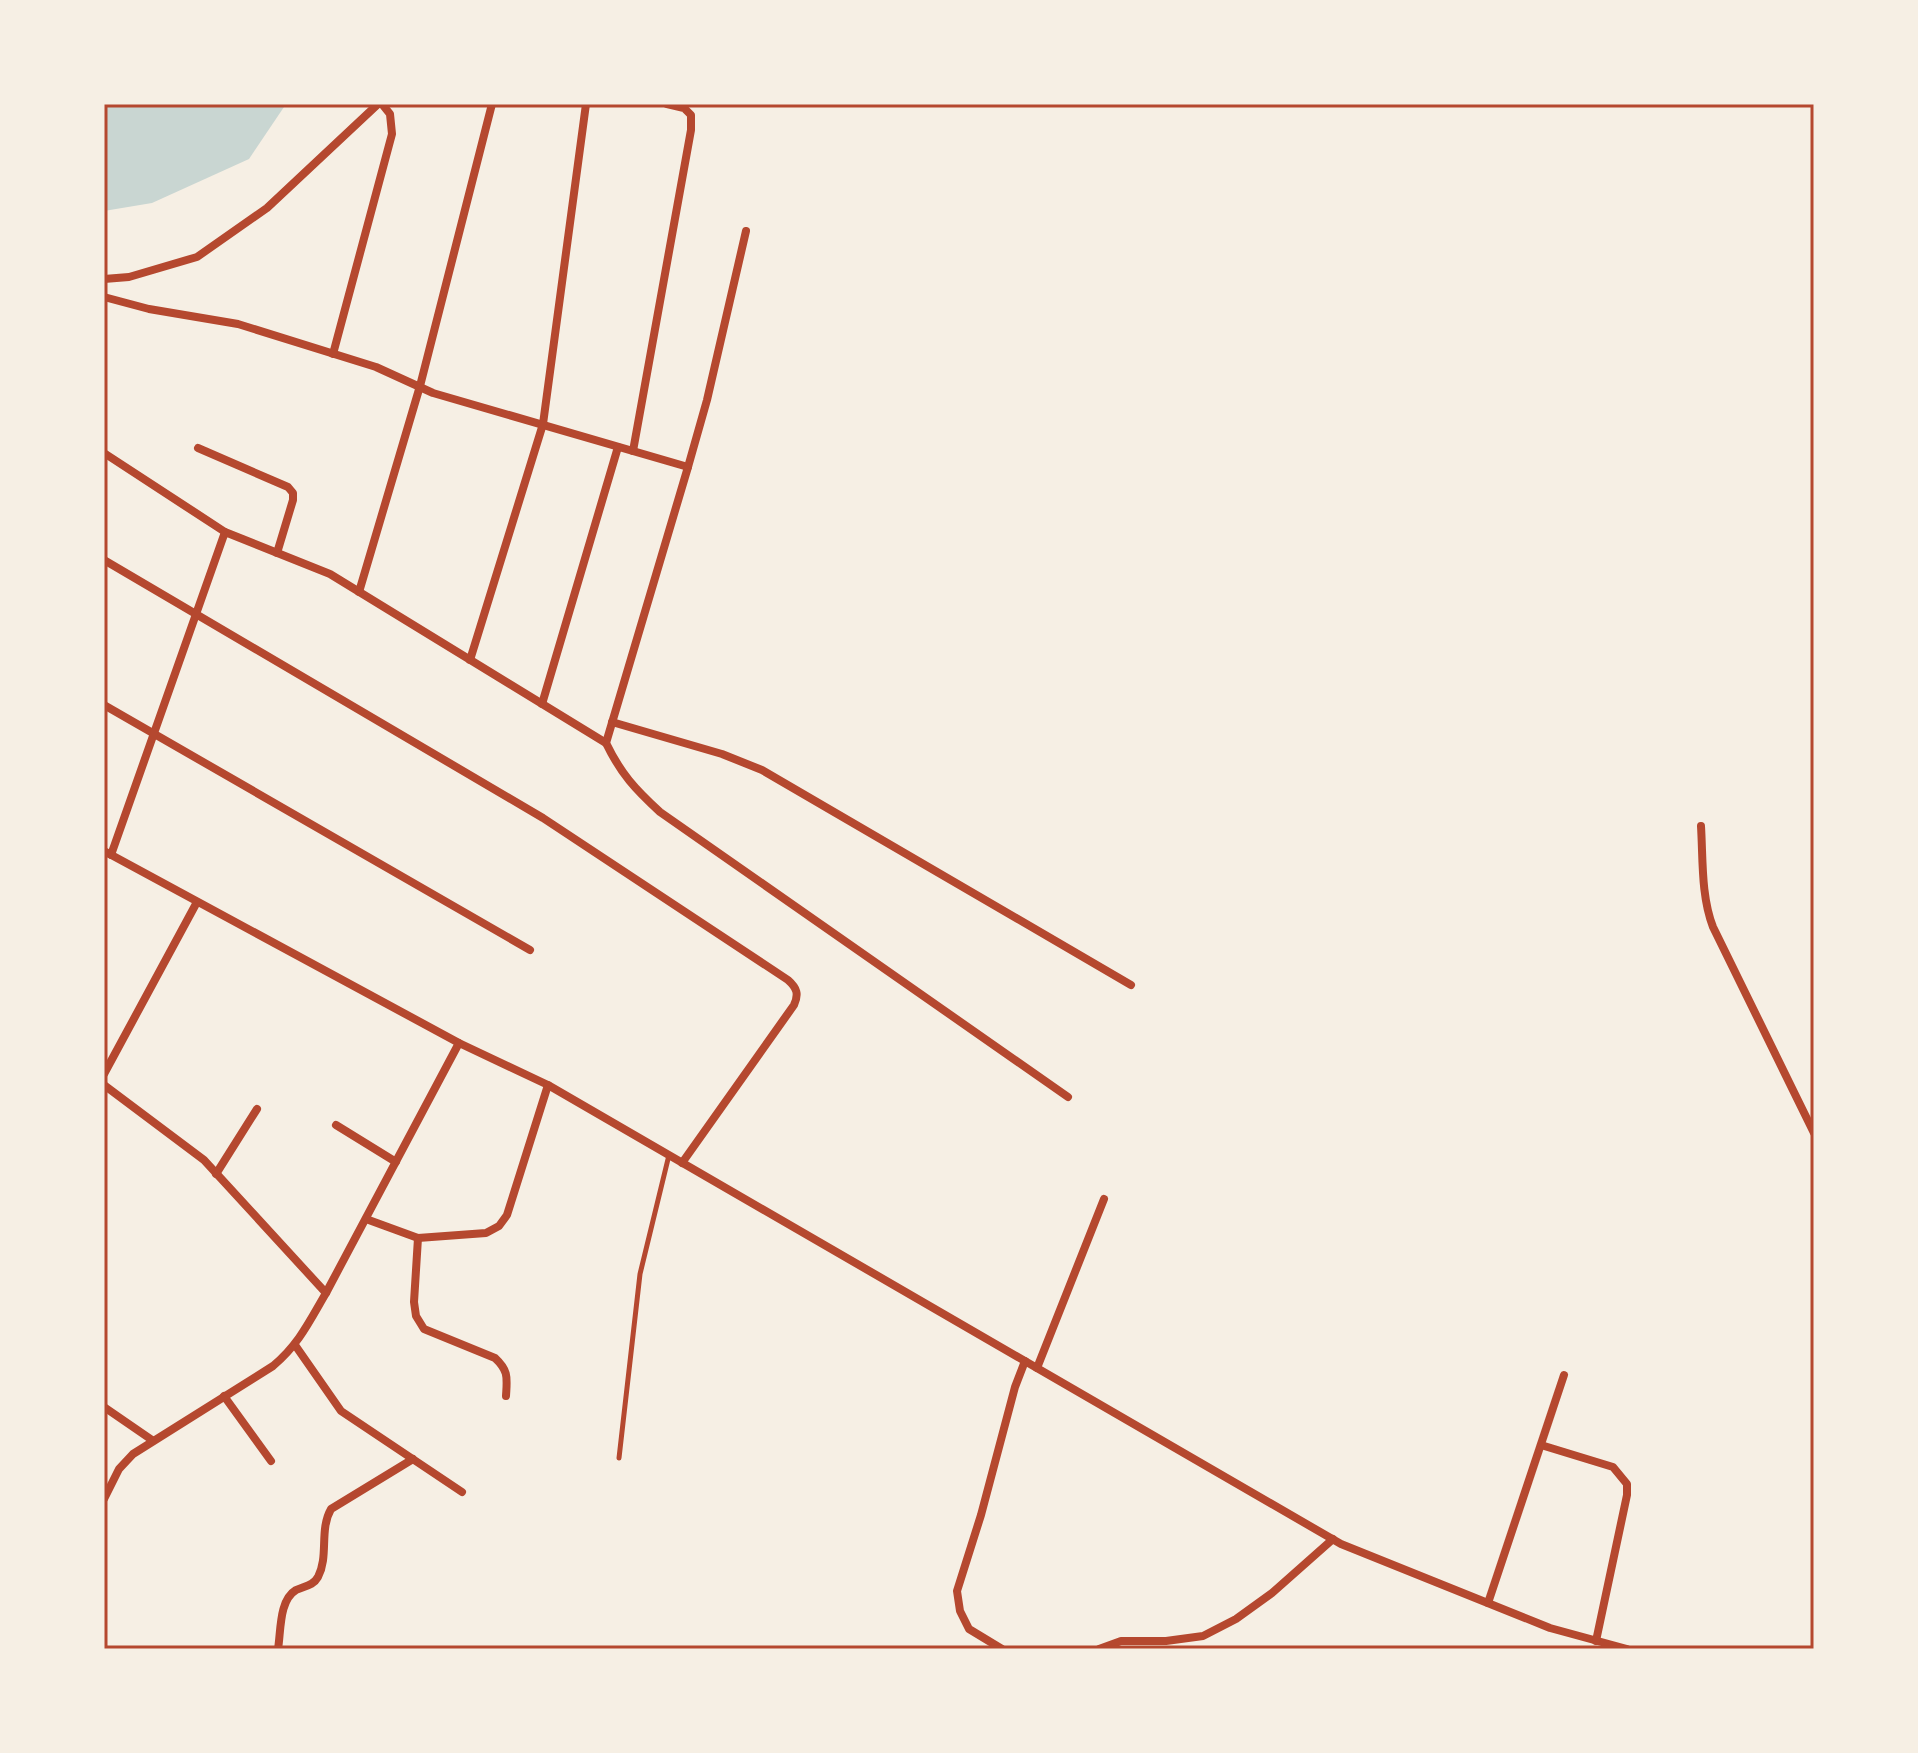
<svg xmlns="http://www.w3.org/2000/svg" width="1918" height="1753" font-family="'IBM Plex Sans',sans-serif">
  <rect width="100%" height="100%" fill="#f6efe4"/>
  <polygon fill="#c9d6d2" points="104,104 286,104 249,159 152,203 104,211"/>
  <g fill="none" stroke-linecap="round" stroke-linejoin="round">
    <polyline stroke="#b5482f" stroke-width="5" points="619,1458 640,1274 669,1155"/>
    <g stroke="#b5482f" stroke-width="8">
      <polyline points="104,279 129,277 197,257 267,208 378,104"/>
      <path d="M104 297 149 309 238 324 376 367 433 393 688 467 606 743C621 774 635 789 660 812L1068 1097"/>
      <polyline points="333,354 392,134 390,114 382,104"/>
      <polyline points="198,448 288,487 293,493 293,500 277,553"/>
      <polyline points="633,451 691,130 691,115 684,108 667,104"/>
      <polyline points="104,453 225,532"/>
      <polyline points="688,467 707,400 746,231"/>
      <path d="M104 560 543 818 788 980C797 988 799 994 794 1005L682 1163"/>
      <polyline points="359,592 420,386 492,104"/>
      <polyline points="470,660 543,424 586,104"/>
      <polyline points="542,704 618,447"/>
      <polyline points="104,705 530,950"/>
      <polyline points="612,722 722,754 762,770 1131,985"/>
      <path d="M1701 826C1703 859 1701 896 1713 927L1814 1133"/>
      <polyline points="104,851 459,1043 548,1085 1341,1544 1550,1628 1627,1649"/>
      <polyline points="111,855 225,532 330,574 606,743"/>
      <polyline points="104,1074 197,902"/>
      <polyline points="104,1085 204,1160 326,1293 459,1043"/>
      <polyline points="336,1125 396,1162"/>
      <polyline points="216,1174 257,1109"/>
      <polyline points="366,1219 418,1238 486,1233 499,1226 507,1215 548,1085"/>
      <path d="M418 1238 414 1302 416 1316 424 1329 495 1358C509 1371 507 1378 506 1396"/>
      <polyline points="295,1345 341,1411 462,1492"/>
      <polyline points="1037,1368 1104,1199"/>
      <polyline points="224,1396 271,1461"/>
      <polyline points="104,1407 152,1440"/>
      <polyline points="1541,1445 1613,1467 1627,1484 1627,1495 1596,1641"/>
      <path d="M104 1499 119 1469 133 1454 273 1366C299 1344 309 1322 326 1293"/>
      <polyline points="1488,1603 1564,1375"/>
      <path d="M278 1649C281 1631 279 1600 296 1590 304 1586 313 1586 318 1577 329 1556 319 1530 331 1509L413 1459"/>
      <polyline points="1002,1649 969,1629 960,1611 957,1591 981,1515 1015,1387 1025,1361"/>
      <polyline points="1099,1649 1121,1641 1166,1641 1203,1636 1236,1619 1272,1593 1333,1539"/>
    </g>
  </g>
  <rect width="1918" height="1753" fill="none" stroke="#f6efe4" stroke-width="212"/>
  <rect x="106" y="106" width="1706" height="1541" fill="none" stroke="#b5482f" stroke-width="3"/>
</svg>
